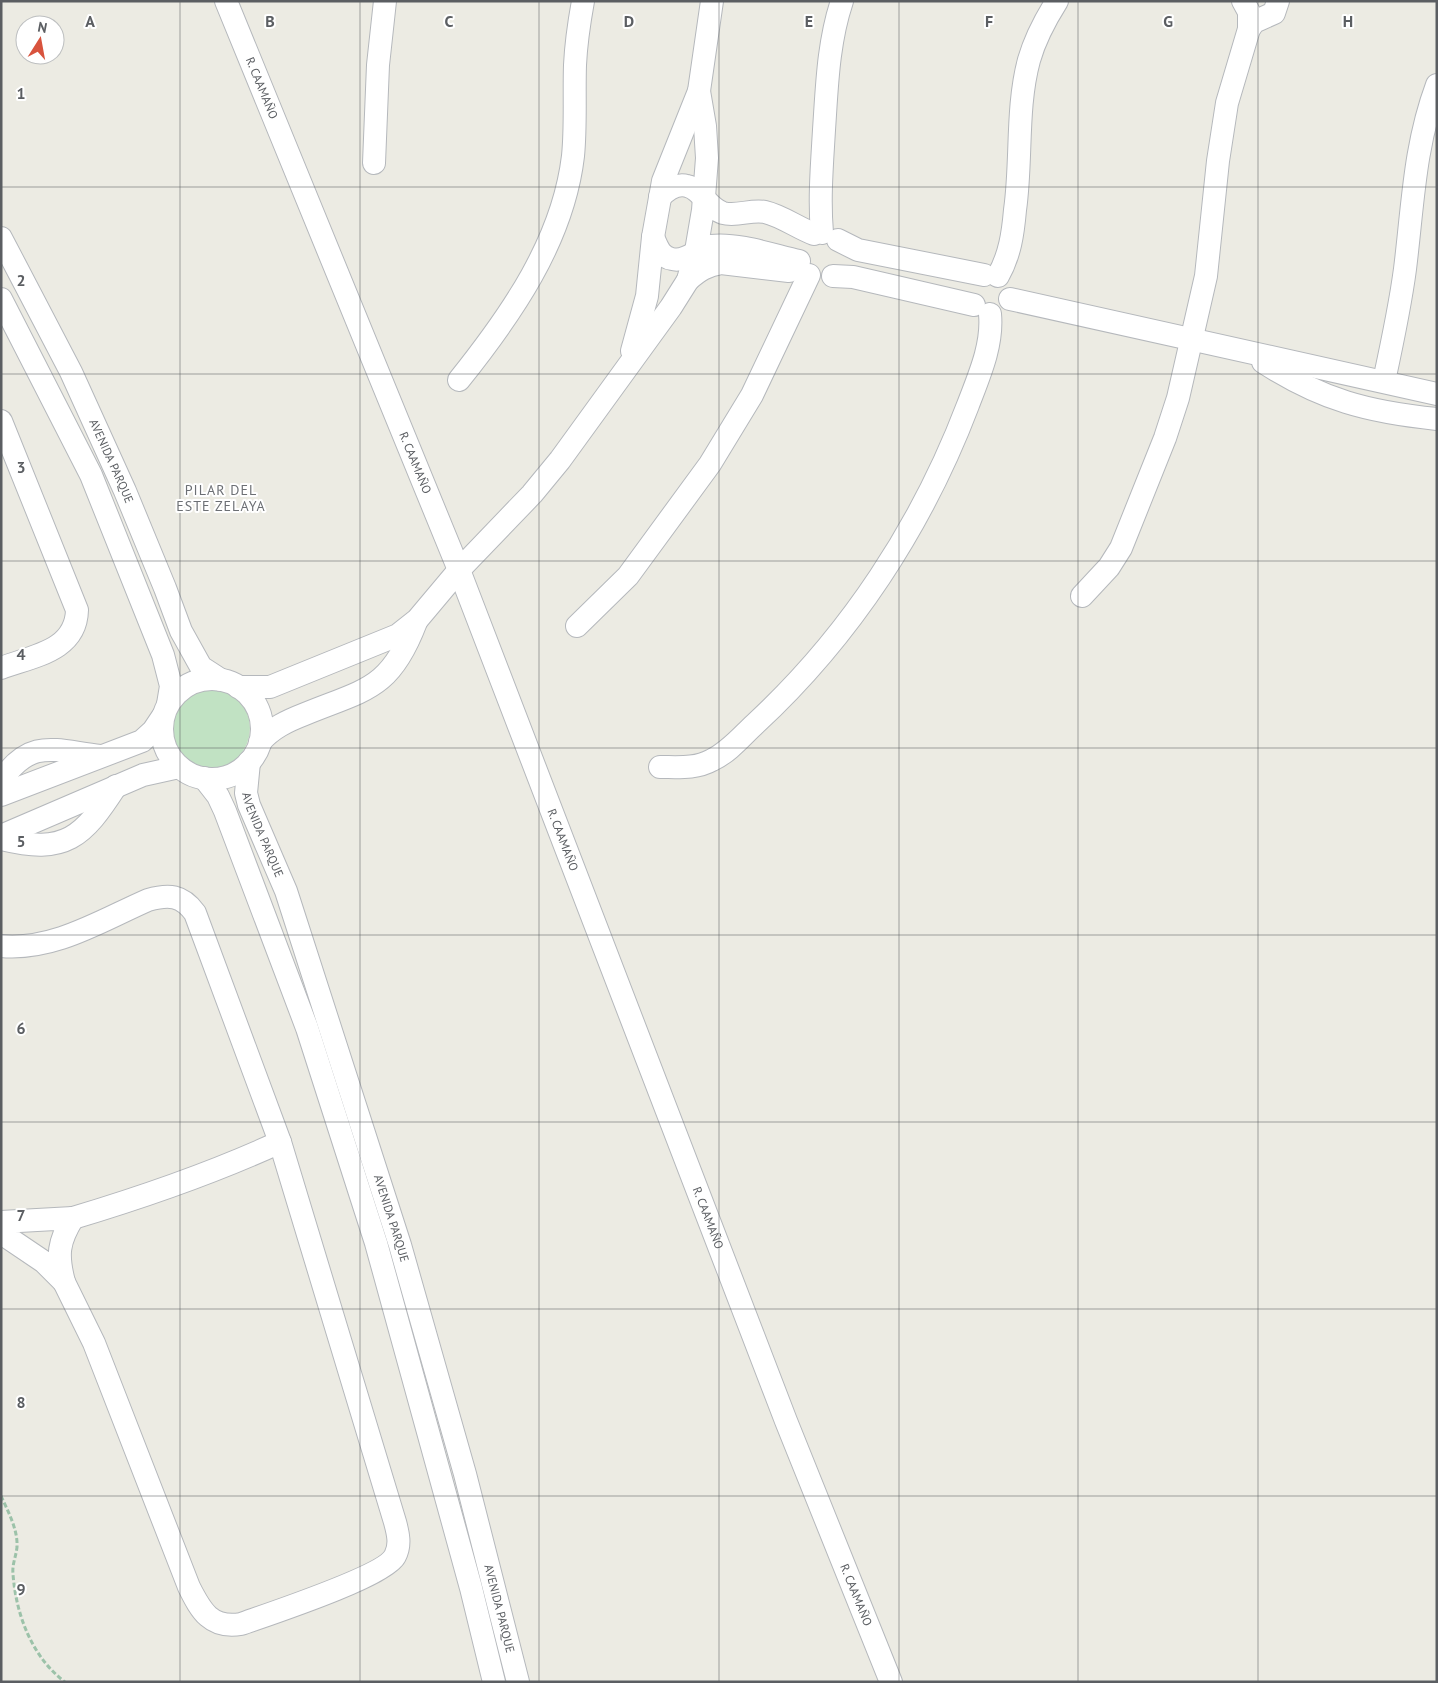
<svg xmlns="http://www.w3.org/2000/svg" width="1438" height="1683" font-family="'PT Sans',sans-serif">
  <rect width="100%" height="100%" fill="#ecebe3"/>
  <circle fill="#c1e2c3" cx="209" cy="728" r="41"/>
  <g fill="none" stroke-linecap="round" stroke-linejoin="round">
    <g stroke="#b5b8bc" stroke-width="24">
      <g id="minor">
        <path id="s1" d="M226 1 459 570 786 1421 891 1682"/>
        <polyline points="1249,29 1254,22 1274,13 1278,1"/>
        <polyline points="374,163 378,65 385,1"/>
        <path d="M660 197C667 190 676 183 687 186 702 189 707 208 723 213 737 217 751 209 765 212 782 216 798 228 814 234"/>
        <path d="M822 233C819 199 822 164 824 130 827 86 828 43 842 1"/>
        <path d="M653 237C657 246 660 257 672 259 686 263 697 248 711 246 739 243 772 255 799 261"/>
        <path id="s2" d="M1 238 71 372 125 491 165 588 181 631 201 667 221 680"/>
        <polyline points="838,240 858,250 984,275"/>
        <polyline points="833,276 853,277 974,305"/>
        <path d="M998 276C1010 255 1013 233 1015 210 1022 161 1016 108 1029 60 1035 39 1045 20 1057 1"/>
        <path d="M688 280C698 271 707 265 721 263L789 271"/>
        <polyline points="1,299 91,475 163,655 171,686 168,704"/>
        <polyline points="1010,299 1437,394"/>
        <polyline points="632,351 647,296 653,237 663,181 699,91 712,1"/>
        <path d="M1263 362C1322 400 1368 412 1437 419"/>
        <path d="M459 380C511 315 563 241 573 156 576 126 574 96 575 65 576 44 579 23 583 1"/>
        <path d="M1384 381C1392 344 1400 307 1405 269 1413 205 1414 147 1437 85"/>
        <path d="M1 421 77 610C76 651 33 656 1 668"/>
        <polyline points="1082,596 1109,567 1121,548 1165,438 1178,398 1206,276 1218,161 1227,103 1249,29 1249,12 1243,1"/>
        <polyline points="577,626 628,576 710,464 752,395 809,275"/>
        <circle cx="212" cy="729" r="50"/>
        <polyline points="238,687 270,687 398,635 417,620 459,570 532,494 560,460 671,307 688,280 696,251 703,210 707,158 705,126 699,91"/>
        <path d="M260 742C272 728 287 721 305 714 366 689 390 690 416 622"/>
        <path id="s3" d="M249 762 246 793 249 805 286 891 400 1245 465 1474 518 1682"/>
        <path d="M660 767C678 767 696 769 712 760 729 752 742 736 755 724 850 636 922 526 968 405 979 376 993 345 990 314"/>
        <polyline points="204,778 218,796 225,811 307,1028 376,1243 471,1588 494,1682"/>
        <path d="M1 781C31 737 55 751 100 756"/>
        <polyline points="1,795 142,741 153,731 163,716"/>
        <polyline points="1,836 143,775 179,767"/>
        <path d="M1 839C66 855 83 837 116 786"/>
        <path d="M1 946C54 951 102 920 148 900 169 894 182 895 195 913L280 1142 395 1522C398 1533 401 1545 395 1556 385 1576 269 1614 241 1624 211 1629 201 1611 189 1587L94 1343 64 1282"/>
        <path d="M73 1218C143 1197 213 1173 280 1142"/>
        <path d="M1 1222 73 1218C58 1242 57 1255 64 1282L44 1262 1 1233"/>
      </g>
    </g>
    <path stroke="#9cc2a9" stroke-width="3" stroke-dasharray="5 2.5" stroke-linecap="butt" d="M1 1496C8 1511 18 1530 17 1547 16 1557 12 1564 13 1574 16 1615 32 1657 65 1682"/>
    <use href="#minor" stroke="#fff" stroke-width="22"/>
  </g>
  <path fill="none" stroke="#5b5e62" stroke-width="1" stroke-opacity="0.55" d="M180 1V1682M360 1V1682M539 1V1682M719 1V1682M899 1V1682M1078 1V1682M1258 1V1682M1 187H1437M1 374H1437M1 561H1437M1 748H1437M1 935H1437M1 1122H1437M1 1309H1437M1 1496H1437"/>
  <g text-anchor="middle" stroke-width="4" stroke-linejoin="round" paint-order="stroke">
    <g font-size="12" fill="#5b5e62" stroke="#fff">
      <text dy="4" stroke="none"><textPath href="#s1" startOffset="94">R. CAAMAÑO</textPath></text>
      <text dy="4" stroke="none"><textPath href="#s2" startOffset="249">AVENIDA PARQUE</textPath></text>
      <text dy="4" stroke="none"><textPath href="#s1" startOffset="499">R. CAAMAÑO</textPath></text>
      <text dy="4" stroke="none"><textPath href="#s3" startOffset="76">AVENIDA PARQUE</textPath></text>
      <text dy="4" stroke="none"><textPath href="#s1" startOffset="904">R. CAAMAÑO</textPath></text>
      <text dy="4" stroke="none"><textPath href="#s3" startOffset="481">AVENIDA PARQUE</textPath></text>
      <text dy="4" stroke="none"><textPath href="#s1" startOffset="1309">R. CAAMAÑO</textPath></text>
      <text dy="4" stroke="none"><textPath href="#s1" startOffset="1714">R. CAAMAÑO</textPath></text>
      <text dy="4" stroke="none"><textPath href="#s3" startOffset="886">AVENIDA PARQUE</textPath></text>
    </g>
    <g font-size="14" letter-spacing="1" fill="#6c6f74" stroke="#fff">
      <text x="221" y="495">PILAR DEL<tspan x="221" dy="16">ESTE ZELAYA</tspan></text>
    </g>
  </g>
  <g font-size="16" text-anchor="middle" font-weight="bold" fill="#5b5e62" stroke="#fff" stroke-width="4" stroke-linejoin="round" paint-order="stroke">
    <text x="90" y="27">A</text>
    <text x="270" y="27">B</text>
    <text x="449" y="27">C</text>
    <text x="629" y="27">D</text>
    <text x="809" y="27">E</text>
    <text x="989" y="27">F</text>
    <text x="1168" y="27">G</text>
    <text x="1348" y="27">H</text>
    <text x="21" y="99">1</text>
    <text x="21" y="286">2</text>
    <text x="21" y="473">3</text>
    <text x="21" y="660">4</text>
    <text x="21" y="847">5</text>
    <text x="21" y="1034">6</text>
    <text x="21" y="1221">7</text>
    <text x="21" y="1408">8</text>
    <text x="21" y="1595">9</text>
  </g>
  <rect width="1438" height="1683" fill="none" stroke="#5b5e62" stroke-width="5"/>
  <g transform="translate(40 40) rotate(11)"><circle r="24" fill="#ffffff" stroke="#bdbfc0"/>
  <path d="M0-4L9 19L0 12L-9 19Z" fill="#d8533d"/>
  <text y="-8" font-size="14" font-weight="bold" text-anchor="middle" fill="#5b5e62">N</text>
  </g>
</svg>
